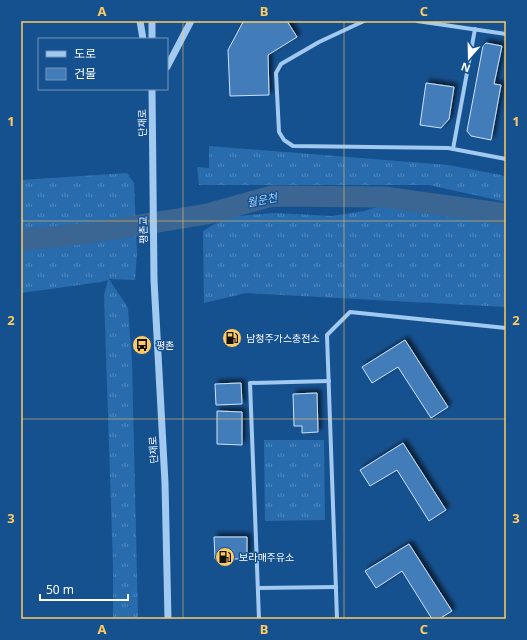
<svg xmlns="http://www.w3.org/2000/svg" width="527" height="640" font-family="'Noto Sans','Noto Sans KR',sans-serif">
  <defs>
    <pattern id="grass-tufts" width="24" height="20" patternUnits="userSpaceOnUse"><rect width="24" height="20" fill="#286cae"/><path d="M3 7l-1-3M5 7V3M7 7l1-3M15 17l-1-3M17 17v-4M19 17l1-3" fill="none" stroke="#5389be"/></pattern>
    <filter id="shadow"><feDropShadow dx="3.5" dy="-3.5" stdDeviation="2" flood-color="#0009"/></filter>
  </defs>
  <rect width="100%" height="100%" fill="#16518f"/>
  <g fill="url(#grass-tufts)">
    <polygon points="209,146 448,165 506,176 506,202 429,185 199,185 197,167 209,168"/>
    <polygon points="127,173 134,183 137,254 135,280 109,279 128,308 132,362 138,619 113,619 113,565 104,295 108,280 101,282 21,293 21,180"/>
    <polygon points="381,206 423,210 455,216 506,219 506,307 246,293 204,303 203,231 226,217 275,213 332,216 364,211"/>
    <polygon points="264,440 324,440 325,520 265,521"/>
  </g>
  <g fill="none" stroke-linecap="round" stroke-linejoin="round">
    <polyline stroke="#3b6693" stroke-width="21" points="21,240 91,233 207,214 272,196 384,197 506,214"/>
  </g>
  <g fill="#437db9" stroke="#c9e2fb" filter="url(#shadow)">
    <polygon points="245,21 287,21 297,37 268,55 269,95 230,96 228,50 243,22"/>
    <polygon points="486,43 502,46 494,84 501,85 491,140 471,136 467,131 483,46"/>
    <polygon points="426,83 454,87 449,119 441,128 420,125"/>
    <polygon points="405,340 448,407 431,418 398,367 372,383 362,367"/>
    <polygon points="241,383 242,404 216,405 215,384"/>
    <polygon points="317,393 318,432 302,433 302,426 294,426 293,394"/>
    <polygon points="217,411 242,412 242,445 217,444"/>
    <polygon points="403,443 446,510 429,521 397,470 370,486 360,470"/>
    <polygon points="214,537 247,537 247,559 215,559"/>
    <polygon points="409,544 452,611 439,619 432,619 402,571 376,588 365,571"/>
  </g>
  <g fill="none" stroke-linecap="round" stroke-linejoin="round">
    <g stroke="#a2c9f0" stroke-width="4">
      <polyline points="364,21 319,42 281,64 276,73 279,132 284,140 293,146 448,148 506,159"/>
      <polyline points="417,21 506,34"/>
      <polyline points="453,149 475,29"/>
      <polyline points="258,588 336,587"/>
      <polyline points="259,619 250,383 329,381"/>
      <polyline points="337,619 327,335 350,312 506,328"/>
    </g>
    <g stroke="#a2c9f0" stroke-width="7">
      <polyline points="140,21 143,39"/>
      <polyline points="152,39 152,21"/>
      <polyline points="167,67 191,21"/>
      <polyline points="152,89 154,280 165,483 168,619"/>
    </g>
  </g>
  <path fill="none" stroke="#ffca61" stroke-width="1" stroke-opacity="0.55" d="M183 21V619M344 21V619M21 221H506M21 419H506"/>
  <defs>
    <g id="fuel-disc" transform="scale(1)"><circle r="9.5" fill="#ffca61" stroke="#16518f"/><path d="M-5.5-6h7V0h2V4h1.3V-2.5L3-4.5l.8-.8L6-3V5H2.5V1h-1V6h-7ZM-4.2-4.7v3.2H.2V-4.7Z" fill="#111"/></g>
    <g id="bus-disc" transform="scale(1)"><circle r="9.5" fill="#ffca61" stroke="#16518f"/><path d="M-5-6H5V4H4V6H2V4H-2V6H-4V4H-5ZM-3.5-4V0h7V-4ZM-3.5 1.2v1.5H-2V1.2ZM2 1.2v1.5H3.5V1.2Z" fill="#111"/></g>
  </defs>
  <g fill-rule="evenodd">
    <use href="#fuel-disc" x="232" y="338"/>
    <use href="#bus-disc" x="142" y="345"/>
    <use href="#fuel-disc" x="225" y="557"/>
  </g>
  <g text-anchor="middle" stroke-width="3" stroke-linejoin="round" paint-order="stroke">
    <g font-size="10" fill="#fff" stroke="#16518f">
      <text transform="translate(142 123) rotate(-91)" y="4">단재로</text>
      <text transform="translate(143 230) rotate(-91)" y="4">평촌교</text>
      <text transform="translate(153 450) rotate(-93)" y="4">단재로</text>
    </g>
    <g font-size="10" fill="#fff" stroke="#16518f" text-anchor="start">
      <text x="246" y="342">남청주가스충전소</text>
      <text x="156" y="349">평촌</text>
      <text x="239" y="561">보라매주유소</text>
    </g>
    <g font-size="11" font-style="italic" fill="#aed3f7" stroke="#16518f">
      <text transform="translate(262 200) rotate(-11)" y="4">월운천</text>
    </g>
  </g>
  <rect width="527" height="640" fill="none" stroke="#16518f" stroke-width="44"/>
  <rect x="38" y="38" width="130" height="52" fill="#16518f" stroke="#7397bc"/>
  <rect x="46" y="51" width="20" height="6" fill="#a2c9f0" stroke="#7397bc"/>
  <text x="74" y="58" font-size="12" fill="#ffffff">도로</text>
  <rect x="46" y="68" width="20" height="12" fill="#437db9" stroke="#7397bc"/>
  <text x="74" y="78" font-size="12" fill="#ffffff">건물</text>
  <g transform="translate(469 58) rotate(200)" stroke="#16518f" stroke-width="3" paint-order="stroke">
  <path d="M0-3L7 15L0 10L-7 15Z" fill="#ffffff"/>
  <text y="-6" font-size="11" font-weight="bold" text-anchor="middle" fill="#ffffff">N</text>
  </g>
  <path d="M40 594v6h88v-6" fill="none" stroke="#ffffff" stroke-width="2"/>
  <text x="46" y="594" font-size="12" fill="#ffffff" stroke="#16518f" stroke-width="3" paint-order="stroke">50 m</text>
  <rect x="22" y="22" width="483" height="596" fill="none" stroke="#ffca61" stroke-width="1.5"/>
  <g font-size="13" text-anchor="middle" font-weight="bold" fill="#ffca61">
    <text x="102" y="16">A</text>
    <text x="264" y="16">B</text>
    <text x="424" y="16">C</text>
    <text x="11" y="126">1</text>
    <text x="516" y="126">1</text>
    <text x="11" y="325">2</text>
    <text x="516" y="325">2</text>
    <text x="11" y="523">3</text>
    <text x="516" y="523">3</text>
    <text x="102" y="634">A</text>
    <text x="264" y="634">B</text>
    <text x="424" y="634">C</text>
  </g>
</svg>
